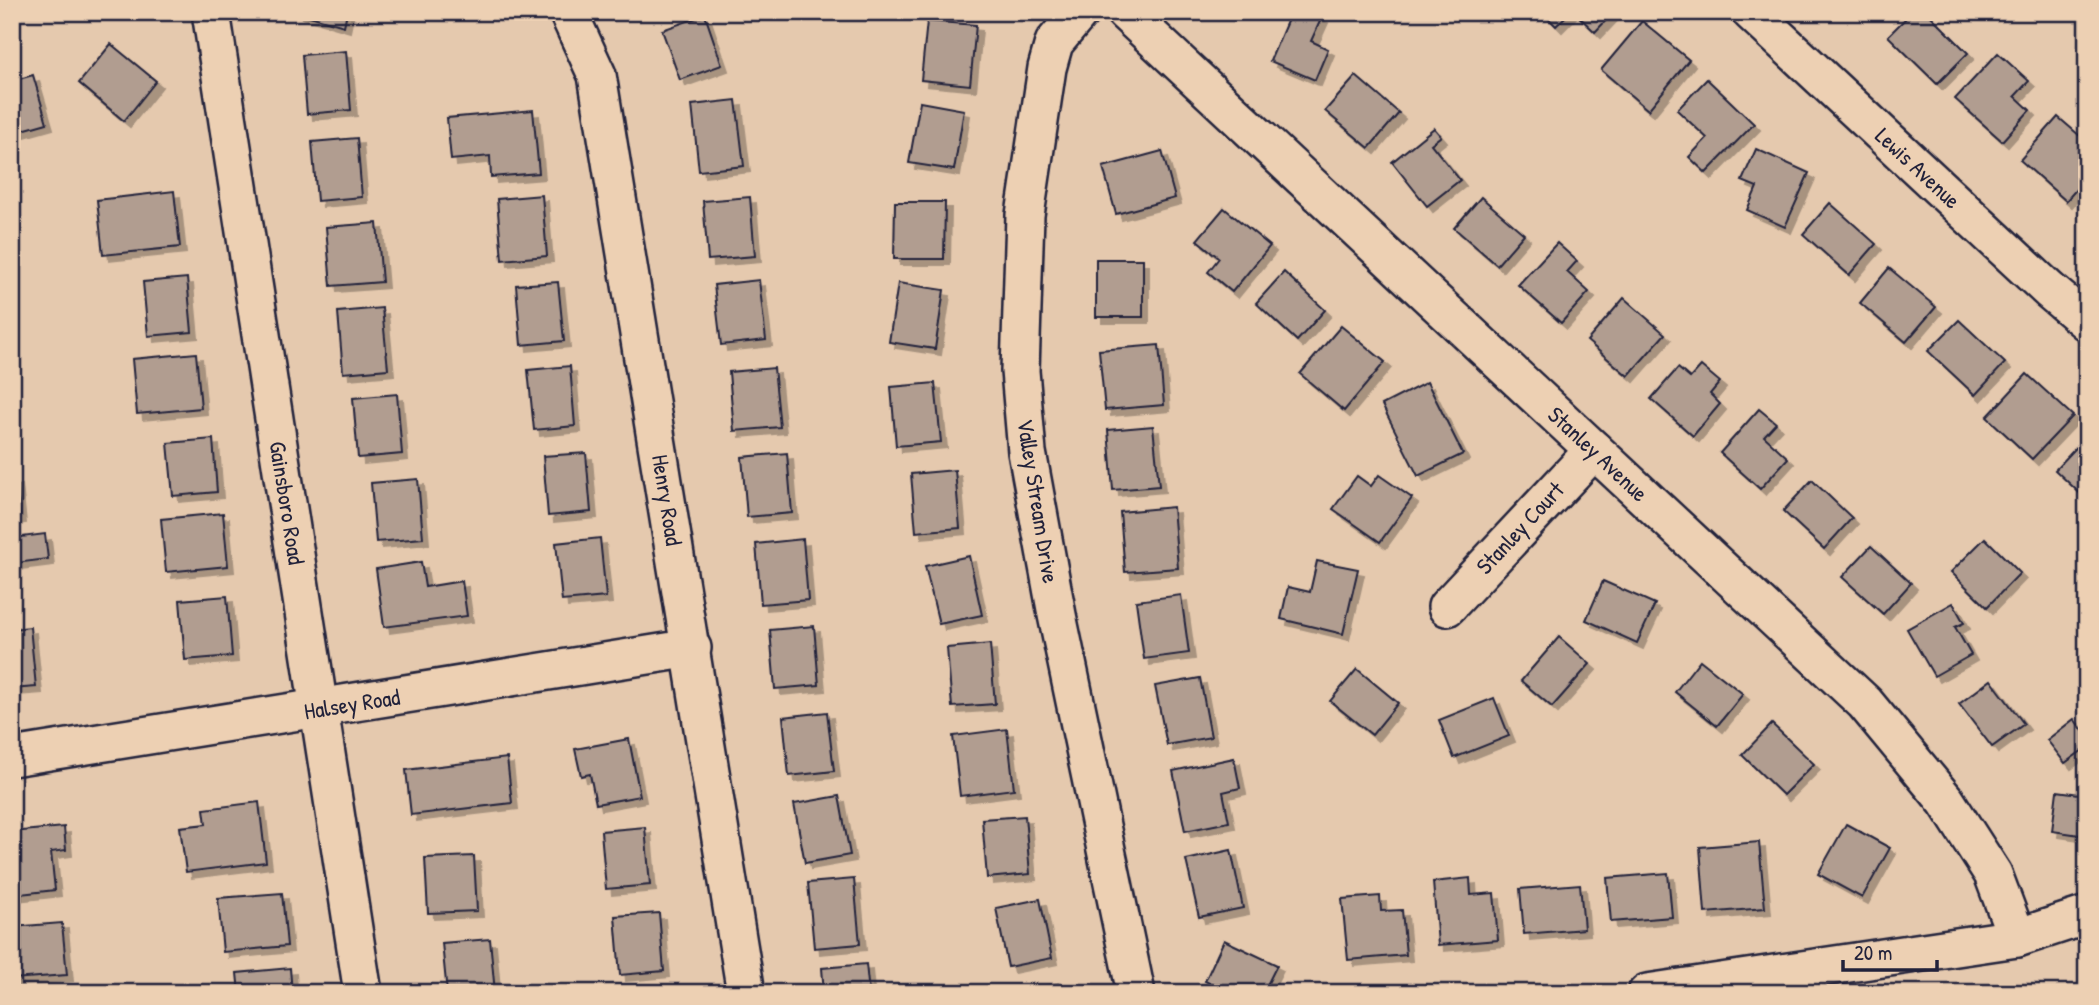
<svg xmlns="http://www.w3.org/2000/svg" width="2099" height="1005" font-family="'Patrick Hand',sans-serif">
  <defs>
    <filter id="shadow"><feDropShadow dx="6" dy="6" stdDeviation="0" flood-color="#0004"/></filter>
  </defs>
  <rect width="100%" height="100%" fill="#e5c9ae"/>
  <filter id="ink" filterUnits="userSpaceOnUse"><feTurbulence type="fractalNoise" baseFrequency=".0143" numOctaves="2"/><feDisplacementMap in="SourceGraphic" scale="14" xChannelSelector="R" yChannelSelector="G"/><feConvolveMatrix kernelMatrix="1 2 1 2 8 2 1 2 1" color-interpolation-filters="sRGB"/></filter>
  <g filter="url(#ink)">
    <g fill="#b19d90" stroke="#22223b" stroke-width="2" filter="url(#shadow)">
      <polygon points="296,12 347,12 344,26"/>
      <polygon points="1291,12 1310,12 1322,17 1311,41 1328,49 1315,80 1270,61"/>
      <polygon points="1542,12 1570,12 1556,26"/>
      <polygon points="1574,12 1614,12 1595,32"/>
      <polygon points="1912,12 1927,12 1968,53 1937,84 1888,36"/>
      <polygon points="705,15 722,65 680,80 662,30"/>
      <polygon points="927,21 976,25 970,85 921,80"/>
      <polygon points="1642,21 1689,60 1648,110 1601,70"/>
      <polygon points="111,44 156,81 124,121 79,83"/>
      <polygon points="346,51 351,110 307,114 302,55"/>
      <polygon points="1998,53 2029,81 2015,96 2030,110 2002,141 1955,99"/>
      <polygon points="33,75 47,123 12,133 12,81"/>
      <polygon points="1356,76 1399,113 1369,148 1325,111"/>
      <polygon points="1707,79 1754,124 1706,173 1689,157 1707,138 1677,110"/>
      <polygon points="736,100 744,166 699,171 692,105"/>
      <polygon points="920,102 964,110 954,170 909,163"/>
      <polygon points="533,110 539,173 491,177 490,156 451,160 447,118"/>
      <polygon points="2058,117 2087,142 2087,177 2066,201 2020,160"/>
      <polygon points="1434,128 1441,136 1431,144 1460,180 1427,206 1392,162"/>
      <polygon points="357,138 362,197 317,201 312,142"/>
      <polygon points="1756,149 1809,173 1785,227 1747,210 1757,187 1742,181"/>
      <polygon points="1162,151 1175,198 1116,214 1103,167"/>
      <polygon points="174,191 180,247 103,255 97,200"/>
      <polygon points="542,195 547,256 502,260 497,199"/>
      <polygon points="750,197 755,256 708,260 703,201"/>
      <polygon points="1481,197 1524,234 1497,265 1454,228"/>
      <polygon points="895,202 945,202 944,259 894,259"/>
      <polygon points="1830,203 1876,244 1849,275 1803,234"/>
      <polygon points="1224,208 1270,246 1232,292 1208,272 1219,258 1197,240"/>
      <polygon points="377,223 382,282 331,286 326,227"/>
      <polygon points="1557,243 1577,261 1567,272 1589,292 1561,323 1518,285"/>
      <rect x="1096" y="259" width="47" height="58"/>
      <polygon points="1889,268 1936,307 1906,342 1860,303"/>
      <polygon points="1284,272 1325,310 1297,341 1256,303"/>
      <polygon points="187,278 192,332 148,336 143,282"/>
      <polygon points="759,280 766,340 721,345 714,285"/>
      <polygon points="558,282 564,341 521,345 516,285"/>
      <polygon points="898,283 944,290 935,349 889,342"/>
      <polygon points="1624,298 1665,334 1628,376 1587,341"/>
      <polygon points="382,308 388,369 343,373 338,312"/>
      <polygon points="1959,320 2005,363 1975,395 1928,351"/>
      <polygon points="1341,326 1385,362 1344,411 1300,374"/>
      <polygon points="1159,345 1164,405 1105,410 1099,350"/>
      <polygon points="196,353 201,408 137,414 132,359"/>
      <polygon points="570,366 575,426 534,430 528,370"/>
      <polygon points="1701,366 1720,382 1710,394 1720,404 1693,436 1651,399 1678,368 1690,378"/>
      <polygon points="774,368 780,427 734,431 729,372"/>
      <polygon points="2027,374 2073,416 2032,459 1987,417"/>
      <polygon points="1427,382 1463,454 1418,476 1382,405"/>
      <polygon points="935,383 941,442 896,446 891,387"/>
      <polygon points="397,394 402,454 358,458 353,398"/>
      <polygon points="1759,409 1776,423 1764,436 1788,458 1760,489 1720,453"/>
      <polygon points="1153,426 1159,486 1113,490 1108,430"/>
      <polygon points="2087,436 2087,500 2055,470"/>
      <polygon points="213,439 217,492 173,496 168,443"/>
      <polygon points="586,453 591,512 548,516 543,456"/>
      <polygon points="787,453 792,513 747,517 742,457"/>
      <polygon points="955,470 960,528 916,532 911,474"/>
      <polygon points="1379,475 1412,498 1380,542 1333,509 1357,476 1371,486"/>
      <polygon points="16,479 20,517 12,518 12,480"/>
      <polygon points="418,479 423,538 376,542 371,483"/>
      <polygon points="1812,480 1852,518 1824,549 1783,511"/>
      <polygon points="1173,507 1178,568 1125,572 1120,512"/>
      <polygon points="223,513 228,566 166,572 161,519"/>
      <polygon points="45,534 48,559 16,563 13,538"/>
      <polygon points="600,538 606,597 562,601 556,543"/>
      <polygon points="1985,538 2020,573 1987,607 1951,572"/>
      <polygon points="803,539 808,600 761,604 756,544"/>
      <polygon points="1871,546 1911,583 1883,614 1842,577"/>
      <polygon points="969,556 982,615 939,624 925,566"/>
      <polygon points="1317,561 1358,569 1343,634 1281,619 1288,587 1310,592"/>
      <polygon points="421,562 425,587 462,581 467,616 384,627 376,569"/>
      <polygon points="1603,581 1655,604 1637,643 1586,620"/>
      <polygon points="1181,595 1189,653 1144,659 1136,601"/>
      <polygon points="227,596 232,656 185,660 180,600"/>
      <polygon points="1953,603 1964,623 1955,627 1971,655 1934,676 1907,629"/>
      <polygon points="814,626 819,685 775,689 770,630"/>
      <polygon points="30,627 36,687 12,689 12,629"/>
      <polygon points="1559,637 1590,664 1552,707 1521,681"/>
      <polygon points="990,644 995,704 952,707 947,648"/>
      <polygon points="1700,660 1743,694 1717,726 1675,692"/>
      <polygon points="1357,669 1398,703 1372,735 1330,701"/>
      <polygon points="1200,678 1211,737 1167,745 1155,686"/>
      <polygon points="1991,680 2024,724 1992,747 1959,704"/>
      <polygon points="1494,698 1509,736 1454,758 1439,720"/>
      <polygon points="827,712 834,771 789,776 783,717"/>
      <polygon points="2074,719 2087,736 2087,747 2065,763 2047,740"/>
      <polygon points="1772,724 1814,764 1783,795 1742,755"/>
      <polygon points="1007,729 1014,789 960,796 953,736"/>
      <polygon points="629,739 640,796 596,804 590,774 581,776 575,749"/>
      <polygon points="507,758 512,803 411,815 406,770"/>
      <polygon points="1234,758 1240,788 1223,792 1229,822 1185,831 1173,771"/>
      <polygon points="2057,791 2087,795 2087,836 2052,831"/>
      <polygon points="839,796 850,855 805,863 794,804"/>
      <polygon points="259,802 266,862 186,872 180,827 206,824 204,809"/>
      <polygon points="1025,816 1030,874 987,878 982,819"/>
      <polygon points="1846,824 1890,848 1862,898 1818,874"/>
      <polygon points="64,827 66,850 51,852 55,890 12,895 12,832"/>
      <polygon points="645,827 650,885 606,889 601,831"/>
      <polygon points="1759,842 1765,908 1705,913 1700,847"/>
      <polygon points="1231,850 1243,908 1199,917 1186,860"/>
      <polygon points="474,856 477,911 428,913 425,858"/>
      <polygon points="1668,873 1672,917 1611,922 1607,878"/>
      <polygon points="1470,878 1471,895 1494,893 1498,940 1438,945 1433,882"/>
      <polygon points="854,879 860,944 814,948 808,883"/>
      <polygon points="1580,884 1584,929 1524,934 1520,889"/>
      <polygon points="282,893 287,946 223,952 218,898"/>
      <polygon points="1380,896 1381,911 1402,910 1406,955 1348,960 1342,899"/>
      <polygon points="1040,899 1052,958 1008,967 996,908"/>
      <polygon points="659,913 664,971 620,975 615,916"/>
      <polygon points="62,923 67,975 12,979 12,927"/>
      <polygon points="490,939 495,993 447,993 442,943"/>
      <polygon points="1224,940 1277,965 1263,993 1229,993 1205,981"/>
      <polygon points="866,964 869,993 824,993 822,968"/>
      <polygon points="290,968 292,993 239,993 237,973"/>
      <polygon points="1058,984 1059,993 1014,993 1013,991"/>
    </g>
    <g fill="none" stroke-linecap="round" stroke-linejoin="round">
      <g stroke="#22223b" stroke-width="42">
        <g id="minor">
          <polyline points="211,12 363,993"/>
          <polyline points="568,12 597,75 746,993"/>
          <polyline points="1080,12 1054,43 1047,68 1025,215 1020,371 1027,452 1057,615 1136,993"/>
          <polyline points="1125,12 1865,703 1946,801 1993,874 2017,938"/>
          <polyline points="1751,12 2049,290 2087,322"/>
          <polyline points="1447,607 1594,450"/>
          <polyline points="12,757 692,648"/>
          <polyline points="1647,993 2017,938 2087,915"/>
        </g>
      </g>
      <use href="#minor" stroke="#edd0b3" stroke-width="37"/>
    </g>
  </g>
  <g text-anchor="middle" stroke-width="5" stroke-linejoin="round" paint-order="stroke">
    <g font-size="23" fill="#22223b" stroke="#edd0b3">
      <text transform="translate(1918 168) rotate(43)" y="8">Lewis Avenue</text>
      <text transform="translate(1598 454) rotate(43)" y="8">Stanley Avenue</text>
      <text transform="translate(667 500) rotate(81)" y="8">Henry Road</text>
      <text transform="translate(1038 501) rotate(81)" y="8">Valley Stream Drive</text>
      <text transform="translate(287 503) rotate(81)" y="8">Gainsboro Road</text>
      <text transform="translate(1520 528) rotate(-47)" y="8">Stanley Court</text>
      <text transform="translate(352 704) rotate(-9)" y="8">Halsey Road</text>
    </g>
  </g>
  <rect width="2099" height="1005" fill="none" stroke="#edd0b3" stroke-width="42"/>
  <rect x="21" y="21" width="2057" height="963" fill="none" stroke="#22223b" stroke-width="2.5" filter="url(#ink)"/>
  <path d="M1843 960v10h94v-10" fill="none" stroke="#22223b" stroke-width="3.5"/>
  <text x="1854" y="960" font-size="21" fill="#22223b" stroke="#edd0b3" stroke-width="5" paint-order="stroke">20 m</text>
</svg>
